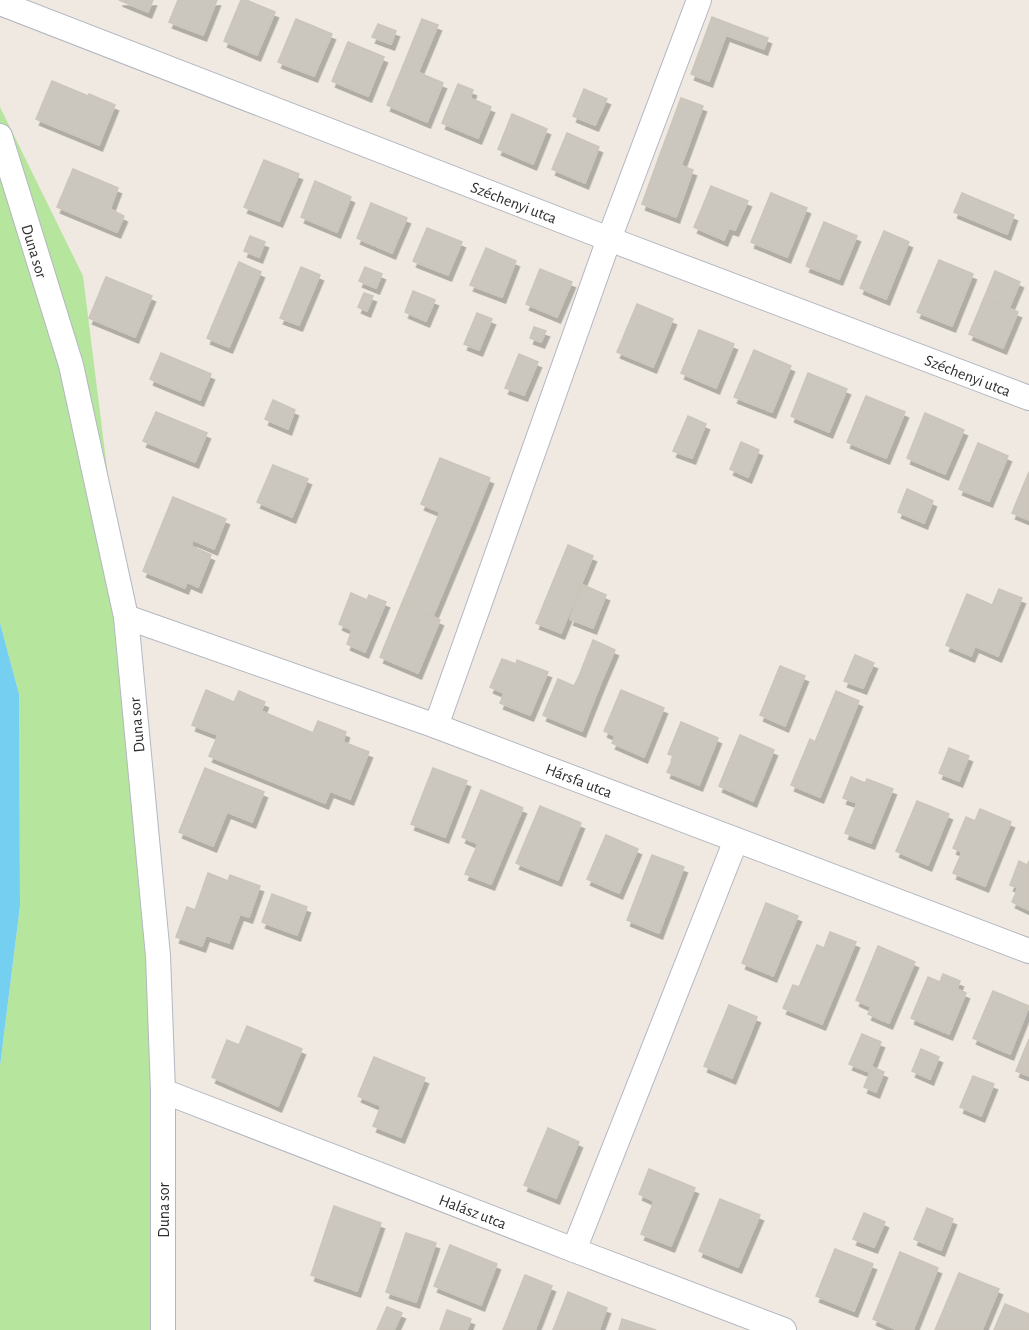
<svg xmlns="http://www.w3.org/2000/svg" width="1029" height="1330" font-family="'Alegreya Sans',sans-serif">
  <defs>
    <filter id="shadow"><feDropShadow dx="3.5" dy="6" stdDeviation="0" flood-color="#0004"/></filter>
  </defs>
  <rect width="100%" height="100%" fill="#efe9e1"/>
  <polygon fill="#b6e59e" points="0,107 83,276 128,637 168,1330 0,1330 0,1066 20,906 19,694 0,623"/>
  <polygon fill="#75cff0" points="0,623 19,694 20,906 0,1066"/>
  <g fill="#cbc7bf" stroke="#cbc5ba" stroke-width="1.5" filter="url(#shadow)">
    <polygon points="119,0 153,0 148,12"/>
    <polygon points="178,0 217,0 203,35 169,22"/>
    <polygon points="241,0 246,0 275,12 257,55 224,41"/>
    <polygon points="712,17 730,24 709,81 691,74"/>
    <polygon points="296,19 332,34 314,76 278,62"/>
    <polygon points="422,19 438,25 418,73 403,66"/>
    <polygon points="378,24 396,31 391,44 372,37"/>
    <polygon points="730,24 768,38 764,49 726,35"/>
    <polygon points="348,42 384,57 368,96 332,81"/>
    <polygon points="403,66 443,83 427,122 387,105"/>
    <polygon points="52,81 88,96 89,94 115,105 99,145 36,119"/>
    <polygon points="458,84 473,90 470,98 491,107 478,138 442,123"/>
    <polygon points="584,89 607,99 595,125 573,116"/>
    <polygon points="681,98 703,106 681,166 659,157"/>
    <polygon points="512,114 547,129 533,164 498,149"/>
    <polygon points="567,133 599,147 585,183 552,169"/>
    <polygon points="659,157 693,170 676,217 642,204"/>
    <polygon points="264,160 299,174 279,221 244,207"/>
    <polygon points="73,169 118,188 110,209 124,216 117,232 57,207"/>
    <polygon points="315,181 351,197 337,232 301,217"/>
    <polygon points="711,186 748,201 735,230 729,228 724,240 694,227"/>
    <polygon points="771,193 807,208 787,257 751,242"/>
    <polygon points="962,193 1014,215 1007,234 954,212"/>
    <polygon points="371,203 407,218 392,253 357,238"/>
    <polygon points="824,222 857,236 839,279 806,266"/>
    <polygon points="427,228 462,242 448,275 413,261"/>
    <polygon points="884,231 909,242 886,299 860,288"/>
    <polygon points="250,236 265,242 259,257 244,251"/>
    <polygon points="486,248 516,261 502,297 470,285"/>
    <polygon points="939,260 973,274 952,326 917,312"/>
    <polygon points="239,262 261,272 229,347 207,338"/>
    <polygon points="301,267 320,275 299,325 280,318"/>
    <polygon points="365,267 382,274 376,288 359,281"/>
    <polygon points="540,269 572,282 557,317 526,304"/>
    <polygon points="995,271 1020,282 1009,308 984,298"/>
    <polygon points="106,277 152,296 135,337 89,318"/>
    <polygon points="413,291 435,300 426,321 405,312"/>
    <polygon points="364,293 373,296 367,311 358,307"/>
    <polygon points="984,298 1018,312 1003,348 969,334"/>
    <polygon points="637,304 673,319 653,367 617,352"/>
    <polygon points="477,313 492,319 479,350 464,344"/>
    <polygon points="534,327 546,331 541,342 530,338"/>
    <polygon points="699,330 734,344 716,388 681,373"/>
    <polygon points="754,350 791,366 772,412 734,397"/>
    <polygon points="161,353 211,374 200,400 150,379"/>
    <polygon points="519,354 538,362 524,395 505,388"/>
    <polygon points="808,373 847,389 829,432 791,416"/>
    <polygon points="866,396 905,412 886,458 847,442"/>
    <polygon points="273,400 295,410 288,429 265,419"/>
    <polygon points="156,412 207,433 195,462 143,441"/>
    <polygon points="925,413 964,430 945,474 907,458"/>
    <polygon points="688,416 706,424 692,458 673,451"/>
    <polygon points="741,442 759,450 748,477 730,469"/>
    <polygon points="978,443 1008,456 989,501 959,489"/>
    <polygon points="440,458 490,478 471,525 421,504"/>
    <polygon points="273,465 308,479 292,517 257,502"/>
    <polygon points="1029,472 1029,520 1012,513"/>
    <polygon points="907,489 933,501 924,523 898,512"/>
    <polygon points="173,497 226,519 214,549 193,540 191,546 211,555 198,587 187,582 185,588 143,571"/>
    <polygon points="440,512 471,525 433,616 402,603"/>
    <polygon points="568,545 593,556 561,633 536,623"/>
    <polygon points="583,585 606,595 593,628 570,619"/>
    <polygon points="999,589 1022,598 998,656 975,646"/>
    <polygon points="351,593 367,600 369,595 386,602 365,652 347,644 352,630 339,624"/>
    <polygon points="967,594 992,605 971,656 946,645"/>
    <polygon points="402,603 440,620 418,673 380,657"/>
    <polygon points="593,640 615,650 600,685 579,676"/>
    <polygon points="855,655 874,663 863,688 844,681"/>
    <polygon points="502,659 516,664 517,660 548,672 530,715 500,703 504,693 490,687"/>
    <polygon points="780,666 805,676 785,726 760,715"/>
    <polygon points="579,676 600,685 582,731 543,715 558,679 574,686"/>
    <polygon points="206,690 234,702 239,691 265,702 261,711 313,733 318,721 346,732 343,742 369,752 350,799 330,791 325,803 209,756 218,735 192,725"/>
    <polygon points="621,690 664,708 644,757 612,743 615,736 604,731"/>
    <polygon points="836,691 859,701 820,797 791,785 810,739 815,742"/>
    <polygon points="681,722 718,738 699,785 667,772 674,756 668,754"/>
    <polygon points="740,735 774,750 753,801 719,786"/>
    <polygon points="949,748 969,756 959,781 939,773"/>
    <polygon points="205,768 264,792 252,822 227,812 213,846 179,832"/>
    <polygon points="433,768 467,781 445,837 411,824"/>
    <polygon points="851,777 865,783 867,779 893,789 871,843 845,833 857,803 843,798"/>
    <polygon points="481,790 523,808 491,884 465,874 478,844 462,837"/>
    <polygon points="917,801 949,814 928,865 896,851"/>
    <polygon points="540,806 581,823 558,880 516,863"/>
    <polygon points="980,809 1011,822 985,886 953,873 962,852 953,848 966,817 975,821"/>
    <polygon points="606,835 638,849 619,893 587,879"/>
    <polygon points="652,855 684,867 659,933 627,920"/>
    <polygon points="1019,861 1027,865 1029,861 1029,910 1012,902 1018,888 1010,885"/>
    <polygon points="208,873 228,881 230,875 260,886 249,917 240,914 229,943 206,935 202,946 176,937 187,907 195,910"/>
    <polygon points="272,894 307,907 297,935 262,922"/>
    <polygon points="766,903 798,916 773,976 742,963"/>
    <polygon points="830,932 856,942 822,1024 783,1008 793,985 799,987 817,945 824,948"/>
    <polygon points="878,946 915,962 889,1023 868,1014 871,1007 856,1000"/>
    <polygon points="943,974 960,981 957,989 966,993 949,1034 911,1018 928,977 940,982"/>
    <polygon points="993,991 1029,1006 1010,1054 973,1038"/>
    <polygon points="729,1005 757,1017 732,1078 704,1066"/>
    <polygon points="247,1026 302,1049 278,1106 212,1077 227,1040 239,1045"/>
    <polygon points="862,1034 881,1042 869,1072 849,1064"/>
    <polygon points="1029,1039 1029,1076 1016,1071"/>
    <polygon points="921,1049 939,1057 930,1079 912,1071"/>
    <polygon points="374,1057 425,1078 401,1137 373,1126 381,1106 358,1096"/>
    <polygon points="872,1067 884,1072 876,1092 864,1087"/>
    <polygon points="973,1076 994,1084 981,1116 960,1107"/>
    <polygon points="548,1128 579,1142 556,1198 524,1185"/>
    <polygon points="649,1169 695,1188 671,1246 641,1234 654,1201 639,1194"/>
    <polygon points="720,1199 760,1215 738,1267 699,1251"/>
    <polygon points="334,1206 381,1223 357,1291 311,1275"/>
    <polygon points="927,1208 953,1219 941,1250 914,1239"/>
    <polygon points="864,1213 885,1222 874,1247 853,1239"/>
    <polygon points="406,1233 436,1243 416,1302 386,1292"/>
    <polygon points="450,1245 497,1264 481,1305 434,1286"/>
    <polygon points="835,1249 873,1264 854,1311 816,1296"/>
    <polygon points="900,1252 938,1268 913,1330 898,1330 873,1319"/>
    <polygon points="959,1273 999,1289 982,1330 935,1330"/>
    <polygon points="525,1275 552,1286 535,1330 503,1330"/>
    <polygon points="568,1292 607,1308 599,1330 553,1330"/>
    <polygon points="1005,1304 1029,1314 1029,1330 994,1330"/>
    <polygon points="387,1307 402,1313 394,1330 377,1330"/>
    <polygon points="447,1310 471,1319 467,1330 440,1330"/>
    <polygon points="622,1319 656,1330 619,1330"/>
  </g>
  <g fill="none" stroke-linecap="round" stroke-linejoin="round">
    <g stroke="#b4b7c1" stroke-width="26">
      <g id="street">
        <polyline points="0,3 609,239 1029,398"/>
        <polyline points="0,136 71,365 126,617 158,956 163,1091 163,1330"/>
        <polyline points="126,617 436,726 1029,951"/>
        <polyline points="436,726 609,239 699,0"/>
        <polyline points="163,1091 574,1250 784,1330"/>
        <polyline points="574,1250 736,840"/>
      </g>
    </g>
    <use href="#street" stroke="#fff" stroke-width="24"/>
  </g>
  <g text-anchor="middle" stroke-width="5" stroke-linejoin="round" paint-order="stroke">
    <g font-size="16" fill="#2e2e2e" stroke="#fff">
      <text transform="translate(514 202) rotate(21)" y="6">Széchenyi utca</text>
      <text transform="translate(35 251) rotate(73)" y="6">Duna sor</text>
      <text transform="translate(968 375) rotate(21)" y="6">Széchenyi utca</text>
      <text transform="translate(136 725) rotate(-95)" y="6">Duna sor</text>
      <text transform="translate(579 780) rotate(21)" y="6">Hársfa utca</text>
      <text transform="translate(163 1210) rotate(-90)" y="6">Duna sor</text>
      <text transform="translate(473 1211) rotate(21)" y="6">Halász utca</text>
    </g>
  </g>
</svg>
